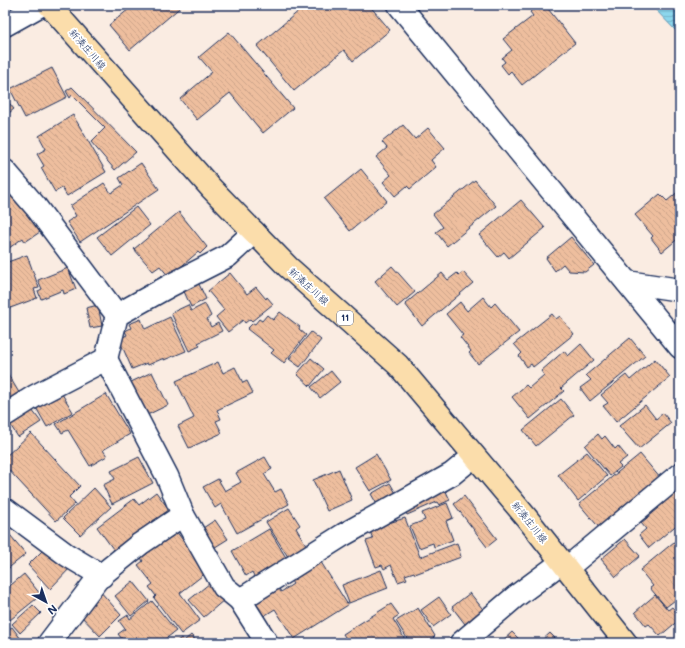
<svg xmlns="http://www.w3.org/2000/svg" width="685" height="648" font-family="Mali,'Klee One',sans-serif">
  <defs>
    <pattern id="water-rules" width="6" height="5" patternUnits="userSpaceOnUse"><rect width="6" height="5" fill="#8cd6ec"/><path d="M0 2.5h6" fill="none" stroke="#78b8cd"/></pattern>
    <pattern id="building-back-hatch" width="6" height="6" patternUnits="userSpaceOnUse"><rect width="6" height="6" fill="#eebe9e"/><path d="M-1 5l2 2M0 0l6 6M5-1l2 2" fill="none" stroke="#cca48a"/></pattern>
  </defs>
  <rect width="100%" height="100%" fill="#faece2"/>
  <filter id="ink" filterUnits="userSpaceOnUse"><feTurbulence type="fractalNoise" baseFrequency=".025" numOctaves="2"/><feDisplacementMap in="SourceGraphic" scale="8" xChannelSelector="R" yChannelSelector="G"/><feConvolveMatrix kernelMatrix="1 2 1 2 8 2 1 2 1" color-interpolation-filters="sRGB"/></filter>
  <g filter="url(#ink)">
    <polygon fill="url(#water-rules)" stroke="#5f93b3" points="651,5 680,5 680,35"/>
    <g fill="url(#building-back-hatch)" stroke="#1b2f5e">
      <polygon points="134,5 183,5 130,50 109,25"/>
      <polygon points="306,5 369,5 390,30 353,61 344,50 294,91 257,46"/>
      <polygon points="538,5 542,8 545,5 575,43 522,85 511,71 508,74 501,65 505,62 502,58 512,50 503,39 533,16 530,12"/>
      <polygon points="229,32 293,108 263,133 230,93 197,120 180,99 212,72 199,57"/>
      <polygon points="52,68 67,97 25,118 10,89"/>
      <polygon points="72,87 136,152 115,170 91,142 105,128 72,95 70,98 66,91"/>
      <polygon points="5,98 14,109 5,116"/>
      <polygon points="73,115 106,172 67,196 62,188 55,192 41,168 44,166 37,154 46,149 39,136"/>
      <polygon points="403,125 415,139 428,128 445,148 431,160 436,167 410,189 407,186 395,196 383,182 391,175 376,157 387,148 382,142"/>
      <polygon points="141,163 159,189 80,242 67,222 76,216 70,206 104,183 111,193 123,185 119,178"/>
      <polygon points="361,169 387,201 350,231 324,199"/>
      <polygon points="475,180 496,206 447,246 436,232 443,227 433,214"/>
      <polygon points="680,190 680,237 662,252 651,238 653,236 635,215 660,194 667,201"/>
      <polygon points="12,192 40,232 25,242 23,238 5,251 5,197"/>
      <polygon points="521,200 545,228 509,258 504,252 498,257 479,235"/>
      <polygon points="136,207 150,225 112,256 97,237"/>
      <polygon points="179,212 207,247 200,254 198,252 169,277 160,266 153,271 134,249"/>
      <polygon points="571,237 594,265 585,272 569,271 563,264 555,271 546,258"/>
      <polygon points="27,255 39,288 34,289 37,298 5,310 5,263"/>
      <polygon points="392,266 415,292 397,307 375,281"/>
      <polygon points="68,268 76,289 64,294 63,290 41,299 38,291 42,289 38,280"/>
      <polygon points="463,272 473,283 422,326 405,304 442,273 448,280 457,273 459,275"/>
      <polygon points="230,273 247,294 256,287 266,299 267,297 273,304 252,321 250,319 245,323 243,320 228,332 216,317 224,310 208,291"/>
      <polygon points="197,280 206,299 191,307 182,287"/>
      <polygon points="483,297 491,307 495,303 519,332 478,364 469,353 471,351 460,337 463,335 446,314 460,302 467,311"/>
      <polygon points="205,304 211,316 207,319 211,327 218,323 222,331 198,343 200,346 189,351 171,313 188,305 191,311"/>
      <polygon points="98,305 102,326 90,328 86,308"/>
      <polygon points="280,312 300,327 299,329 306,335 284,363 271,353 274,350 247,329 253,323 255,324 259,319 262,321 267,315 273,320"/>
      <polygon points="552,314 556,319 560,316 574,334 533,367 531,364 527,367 519,356 522,353 514,344"/>
      <polygon points="170,317 186,351 164,360 164,358 148,365 147,363 132,369 119,339 127,335 125,331 131,328 129,324 141,319 145,329"/>
      <polygon points="311,332 321,340 300,367 289,359"/>
      <polygon points="630,338 645,356 590,401 580,388 591,380 586,375"/>
      <polygon points="581,344 594,360 561,388 564,391 530,419 512,397 526,385 529,388 544,375 541,371 564,351 568,356"/>
      <polygon points="311,358 324,369 310,386 297,374"/>
      <polygon points="655,359 670,377 616,422 603,406 608,403 601,395 626,375 630,380"/>
      <polygon points="218,362 223,373 235,367 243,383 247,381 253,393 217,410 221,419 216,421 222,433 189,448 178,426 194,418 176,381"/>
      <polygon points="5,369 21,396 5,406"/>
      <polygon points="331,371 340,382 320,398 311,387"/>
      <polygon points="152,372 168,405 145,416 129,383"/>
      <polygon points="59,389 73,412 47,427 34,404"/>
      <polygon points="106,394 130,434 103,450 107,456 90,466 68,430 62,433 56,424"/>
      <polygon points="561,399 574,415 536,446 523,430"/>
      <polygon points="645,405 656,419 663,413 671,423 639,449 619,426"/>
      <polygon points="29,406 41,422 18,437 7,420"/>
      <polygon points="31,433 80,486 69,497 75,504 56,521 5,466 5,457"/>
      <polygon points="598,434 602,439 605,436 615,449 618,446 627,457 618,464 621,467 610,476 585,446"/>
      <polygon points="587,452 607,476 578,501 558,475"/>
      <polygon points="376,454 391,480 370,491 355,467"/>
      <polygon points="640,454 661,479 602,531 579,504"/>
      <polygon points="139,457 153,483 112,504 103,485 115,479 111,471"/>
      <polygon points="265,457 272,469 264,474 275,492 281,489 289,504 237,533 221,504 215,508 203,487 218,479 225,491 241,482 236,473"/>
      <polygon points="339,469 352,500 327,511 313,480"/>
      <polygon points="680,482 680,522 649,548 639,535 646,529 641,523 659,508 655,503"/>
      <polygon points="390,483 397,495 378,506 371,494"/>
      <polygon points="444,487 450,500 439,505 437,502 407,515 403,506"/>
      <polygon points="94,488 111,507 80,535 63,518"/>
      <polygon points="156,492 171,512 116,553 97,527 134,499 139,505"/>
      <polygon points="464,496 497,539 487,547 454,504"/>
      <polygon points="447,503 453,518 446,521 453,540 434,547 433,543 419,548 410,526 425,520 422,513"/>
      <polygon points="289,508 300,525 296,528 308,548 290,560 266,522"/>
      <polygon points="405,518 420,557 457,543 461,557 415,574 414,572 405,575 407,579 398,582 391,565 384,569 382,565 376,567 366,541 373,539 369,529"/>
      <polygon points="215,520 228,539 212,549 200,530"/>
      <polygon points="5,529 26,554 5,571"/>
      <polygon points="269,529 288,561 256,580 252,572 246,576 232,551"/>
      <polygon points="176,531 207,572 180,593 200,620 181,634 154,598 156,596 149,587 153,584 138,565 143,561 141,558"/>
      <polygon points="680,537 680,591 676,594 679,597 666,607 650,588 653,586 640,570"/>
      <polygon points="625,539 640,556 616,577 601,559"/>
      <polygon points="44,549 72,566 50,589 28,565"/>
      <polygon points="319,559 348,605 294,639 275,609 259,619 249,603 277,585 281,592 293,584 289,578"/>
      <polygon points="381,570 388,588 349,603 342,585"/>
      <polygon points="24,574 41,595 10,620 5,614 5,590"/>
      <polygon points="133,581 149,601 131,616 115,596"/>
      <polygon points="210,583 224,600 204,617 189,600"/>
      <polygon points="100,591 121,615 100,636 80,615"/>
      <polygon points="470,593 486,613 468,628 452,607"/>
      <polygon points="655,595 668,610 672,607 680,616 680,619 660,636 649,624 646,626 635,612"/>
      <polygon points="439,597 451,614 433,627 421,610"/>
      <polygon points="152,601 176,631 160,643 125,643 118,634 125,629 119,621 128,615 130,619"/>
      <polygon points="391,604 399,615 393,619 407,643 349,643 343,634"/>
      <polygon points="33,605 41,613 20,633 12,624"/>
      <polygon points="418,608 435,636 433,638 434,640 430,643 410,643 396,621"/>
      <polygon points="12,627 24,643 5,643 5,632"/>
      <polygon points="512,632 523,643 500,643"/>
      <polygon points="550,633 560,643 539,643"/>
      <polygon points="191,635 198,643 175,643 181,638 184,641"/>
    </g>
    <g fill="none" stroke-linecap="round" stroke-linejoin="round">
      <g stroke="#1b2f5e" stroke-width="25">
        <g id="minor">
          <polyline points="399,5 680,347"/>
          <polyline points="5,25 41,5"/>
          <polyline points="5,171 36,207 117,315"/>
          <polyline points="627,282 680,290"/>
          <polyline points="106,359 167,476 183,515 224,587 240,600"/>
          <polyline points="5,415 35,396 106,359 117,315 171,285 228,256 254,232"/>
          <polyline points="5,509 67,555 102,576"/>
          <polyline points="567,568 680,474"/>
          <polyline points="49,643 99,577 140,544 183,515"/>
          <polyline points="267,643 240,600 343,535 452,474 474,456"/>
          <polyline points="461,643 515,597 562,562"/>
        </g>
      </g>
      <g stroke="#1b2f5e" stroke-width="25">
        <polyline id="major" points="49,5 211,188 288,267 398,365 526,517 626,643"/>
      </g>
      <use href="#minor" stroke="#fff" stroke-width="22"/>
      <use href="#major" stroke="#fbddab" stroke-width="22"/>
    </g>
  </g>
  <g text-anchor="middle" stroke-width="3.5" stroke-linejoin="round" paint-order="stroke">
    <rect fill="#fff" stroke="#5f6d8e" stroke-width="1" x="337" y="311" width="16" height="14" rx="3"/>
    <g font-size="9" font-weight="bold" fill="#1b2f5e">
      <text x="345" y="321">11</text>
    </g>
    <g font-size="10" fill="#1b2f5e" stroke="#fff">
      <text transform="translate(88 49) rotate(49)" y="4">新湊庄川線</text>
      <text transform="translate(309 286) rotate(42)" y="4">新湊庄川線</text>
      <text transform="translate(530 522) rotate(51)" y="4">新湊庄川線</text>
    </g>
  </g>
  <rect width="685" height="648" fill="none" stroke="#fff" stroke-width="20"/>
  <rect x="10" y="10" width="665" height="628" fill="none" stroke="#1b2f5e" stroke-width="1.5" filter="url(#ink)"/>
  <g transform="translate(46 602) rotate(140)" stroke="#ffffff" stroke-width="3" paint-order="stroke">
  <path d="M0-3L7 15L0 10L-7 15Z" fill="#1b2f5e"/>
  <text y="-6" font-size="11" font-weight="bold" text-anchor="middle" fill="#1b2f5e">N</text>
  </g>
</svg>
